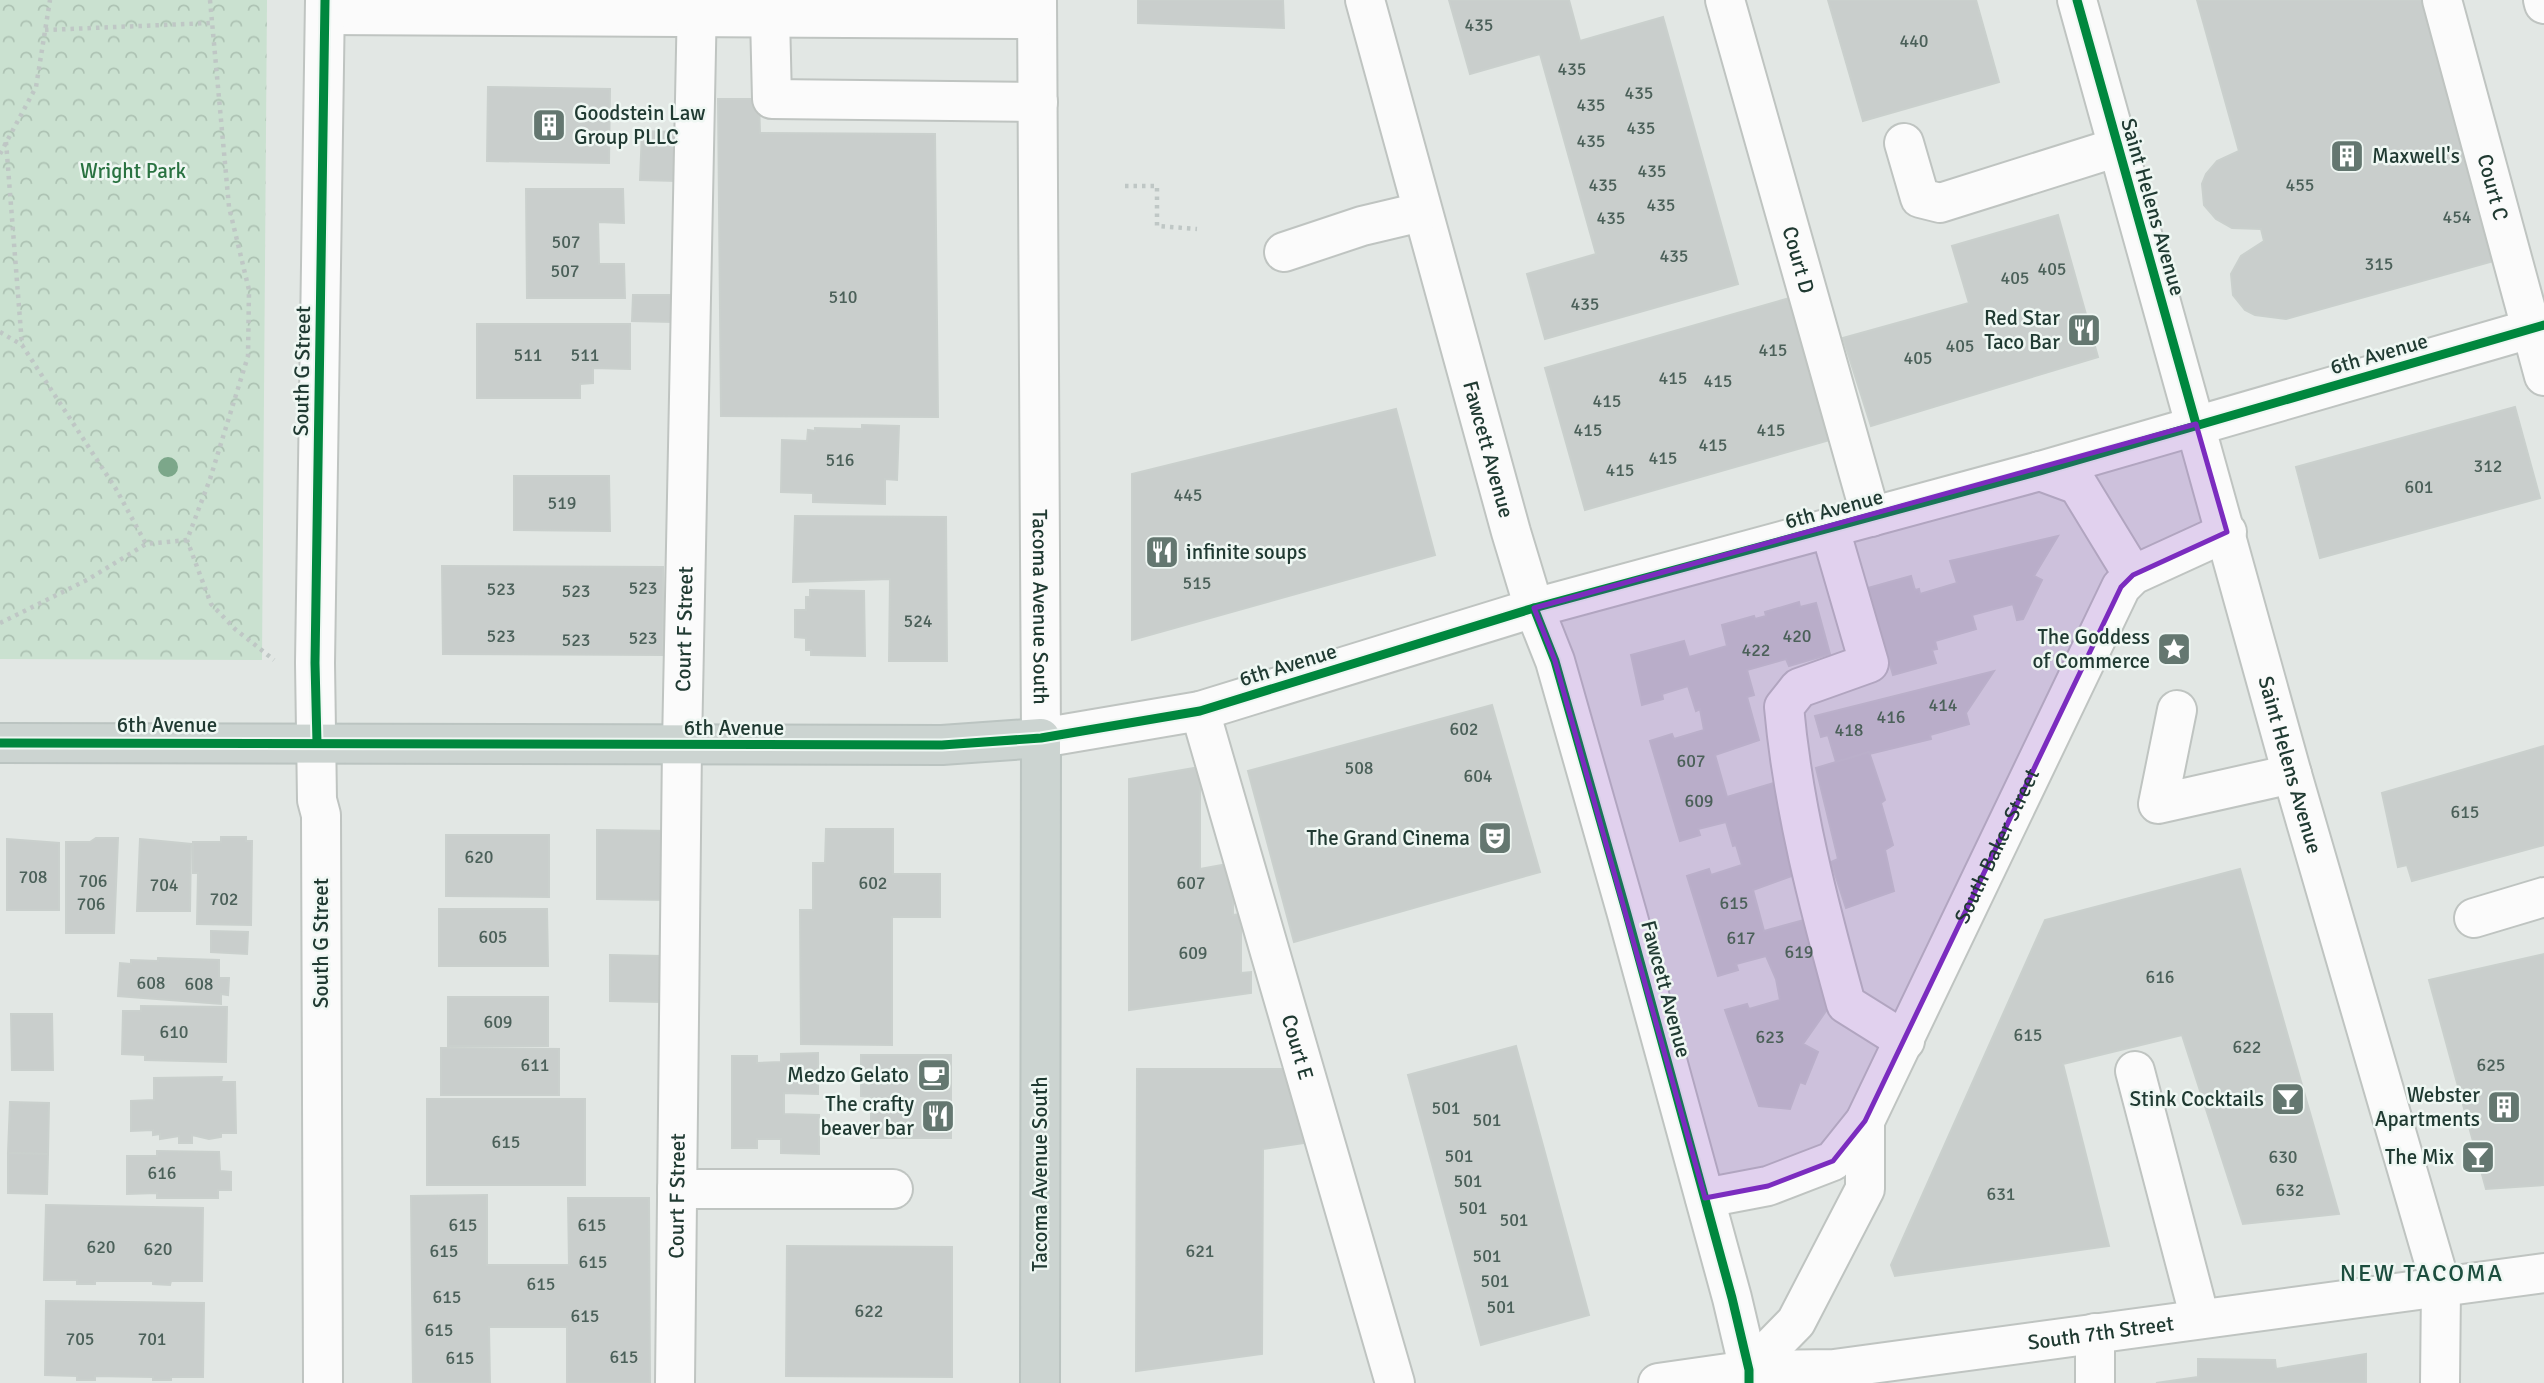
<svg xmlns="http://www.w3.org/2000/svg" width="2544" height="1383" font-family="Signika,sans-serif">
  <defs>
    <pattern id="park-crowns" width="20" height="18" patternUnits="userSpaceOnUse" patternTransform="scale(1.75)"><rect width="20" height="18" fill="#cae1d0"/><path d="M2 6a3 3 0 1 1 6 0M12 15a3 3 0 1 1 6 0" fill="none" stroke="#adc2b3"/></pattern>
  </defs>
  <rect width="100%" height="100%" fill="#e2e7e4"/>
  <polygon fill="url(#park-crowns)" points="0,0 267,0 262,660 0,659"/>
  <g fill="#c9cecc" stroke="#cad0cd" stroke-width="2">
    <polygon points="1138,0 1283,0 1284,28 1138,23"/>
    <polygon points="1449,0 1569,0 1580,41 1663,17 1738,284 1545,339 1527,274 1596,254 1540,54 1470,74"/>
    <polygon points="1828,0 1976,0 1999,82 1863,121"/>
    <polygon points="2197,0 2423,0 2497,260 2286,319 2255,315 2245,310 2233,295 2231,274 2241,256 2264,241 2261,229 2232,228 2216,219 2204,205 2202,184 2206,174 2217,161 2239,151"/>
    <polygon points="488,87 610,89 609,163 487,161"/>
    <polygon points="718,99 759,99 760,133 935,134 938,417 721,416"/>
    <polygon points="642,131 678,132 677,181 640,180"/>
    <polygon points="526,189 623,189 624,223 598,222 599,264 624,264 625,298 527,298"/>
    <polygon points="2058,215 2098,357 1871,426 1843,338 1969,303 1952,246"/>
    <polygon points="1807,293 1847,435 1585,510 1545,368"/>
    <polygon points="633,295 673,295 672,322 632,321"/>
    <polygon points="477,324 630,324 630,369 593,368 593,383 580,384 580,398 477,398"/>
    <polygon points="2515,407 2540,498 2320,558 2296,467"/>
    <polygon points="1396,409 1435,555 1132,640 1132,474"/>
    <polygon points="862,425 899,426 897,480 885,479 885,504 813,502 813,493 781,492 782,440 807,441 808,430 815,431 815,428 862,429"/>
    <polygon points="514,476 609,476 610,531 514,530"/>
    <polygon points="795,516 946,517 947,661 889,661 890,579 793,582"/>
    <polygon points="2058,536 2034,576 2042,580 2023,619 2017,620 2013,604 1972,615 1976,629 1935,641 1937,649 1932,650 1936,663 1893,675 1868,588 1911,576 1915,590 1919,589 1920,594 1957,583 1950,561"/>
    <polygon points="442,566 663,567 663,655 443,654"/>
    <polygon points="810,590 864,591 865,656 811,655 811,650 806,650 806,638 795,637 795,610 806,610 806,597 810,597"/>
    <polygon points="1799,602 1800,607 1816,603 1830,654 1789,666 1786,659 1747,670 1754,695 1747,697 1759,740 1715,755 1727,797 1777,782 1797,874 1753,890 1764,931 1815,917 1834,1009 1826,1011 1803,1044 1818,1052 1805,1084 1800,1082 1790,1109 1759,1106 1725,1010 1747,1004 1749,1009 1780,1000 1776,979 1766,956 1736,964 1738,970 1718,976 1687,876 1709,869 1711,875 1742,865 1736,845 1733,846 1726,822 1698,829 1700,835 1680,841 1650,741 1672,734 1674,739 1704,730 1700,709 1696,711 1688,686 1662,694 1663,699 1642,705 1631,655 1684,641 1689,657 1727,646 1722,625 1754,616 1755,619 1766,616 1765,612"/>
    <polygon points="1994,671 1966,713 1969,724 1930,735 1931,739 1836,762 1828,735 1821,737 1815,716"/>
    <polygon points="1492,705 1540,872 1294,942 1248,771"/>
    <polygon points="2544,746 2544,845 2412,881 2407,865 2398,867 2382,793"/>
    <polygon points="1869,752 1885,800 1881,803 1893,845 1885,850 1894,891 1846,908 1831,862 1838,859 1816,768"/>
    <polygon points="1200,767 1200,869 1233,863 1233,915 1241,914 1241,973 1251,972 1251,993 1129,1010 1129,779"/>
    <polygon points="826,829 893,829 893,874 940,874 940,917 892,917 892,1045 801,1044 800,910 813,910 813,863 825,863"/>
    <polygon points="597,830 672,831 671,900 597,899"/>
    <polygon points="446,835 549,835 549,897 446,896"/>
    <polygon points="221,837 246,837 246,841 252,841 251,925 197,924 198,873 193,873 193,842 221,842"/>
    <polygon points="96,838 118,838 114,933 66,933 66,842 90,842"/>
    <polygon points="7,839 59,843 59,910 7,910"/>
    <polygon points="140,839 191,844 190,911 137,911"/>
    <polygon points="2240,869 2339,1214 2243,1224 2182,1035 2063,1064 2109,1246 1895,1276 1891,1265 2045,920"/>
    <polygon points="439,909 547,909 548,966 439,966"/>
    <polygon points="211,931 248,932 247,954 211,952"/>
    <polygon points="2544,954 2544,1185 2486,1189 2429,980"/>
    <polygon points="610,955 662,956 662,1002 610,1001"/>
    <polygon points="158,958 219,960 219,978 229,978 228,995 221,994 221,1004 118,996 120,963 131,964 131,960 158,961"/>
    <rect x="448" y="997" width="100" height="49"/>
    <polygon points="141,1006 227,1007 226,1062 145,1060 145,1055 122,1054 123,1011 141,1011"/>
    <polygon points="11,1014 52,1014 53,1070 12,1070"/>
    <polygon points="1516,1046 1589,1315 1481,1345 1408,1075"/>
    <polygon points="441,1048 559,1049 559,1095 441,1095"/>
    <polygon points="818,1053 818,1094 784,1093 784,1114 819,1115 819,1154 781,1153 781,1139 757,1139 757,1148 732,1148 732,1056 757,1056 757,1063 781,1062 781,1054"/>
    <polygon points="861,1055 951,1055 951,1138 871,1138 871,1097 861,1096"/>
    <polygon points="1137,1069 1295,1069 1318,1141 1263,1149 1262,1354 1136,1371"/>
    <polygon points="222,1077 221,1082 235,1082 236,1133 221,1133 221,1137 209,1139 192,1135 192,1143 179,1143 179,1136 160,1139 160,1134 153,1135 153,1130 131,1131 131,1101 154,1100 154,1078"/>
    <rect x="427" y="1099" width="158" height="86"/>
    <polygon points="10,1102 49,1103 48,1154 8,1153"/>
    <polygon points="157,1151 219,1152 220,1171 231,1172 231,1190 218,1190 218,1198 157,1198 157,1193 127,1194 127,1156 157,1156"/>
    <polygon points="8,1153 48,1154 47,1194 8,1193"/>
    <polygon points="487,1195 487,1265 569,1265 568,1198 649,1198 650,1383 567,1383 567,1327 489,1327 490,1383 413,1383 411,1196"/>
    <polygon points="46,1205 203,1208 202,1281 171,1281 170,1285 153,1284 153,1281 95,1281 95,1284 77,1284 77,1280 44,1280"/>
    <polygon points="787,1246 952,1247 952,1377 786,1376"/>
    <polygon points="46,1301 204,1303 203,1377 171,1377 171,1380 153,1380 153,1377 95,1376 95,1380 77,1380 77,1376 45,1375"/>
    <polygon points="2366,1354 2366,1383 2156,1383 2198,1377 2198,1359 2275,1360 2276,1369"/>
  </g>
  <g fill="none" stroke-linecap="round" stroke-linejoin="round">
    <g stroke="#bfc4c1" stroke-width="42">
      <g id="minor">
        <path id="s1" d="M1037 0 1041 738 1200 711 1534 608 2040 471 2544 325"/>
        <path id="s2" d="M1365 0 1511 532 1534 608 1555 661 1627 914 1732 1298 1749 1370V1383"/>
        <path id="s3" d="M1725 0 1871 517"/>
        <path id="s4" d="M2077 0 2292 774 2441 1286 2440 1383"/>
        <path id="s5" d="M2442 0 2544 376"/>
        <polyline points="2543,0 2544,4"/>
        <polyline points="325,15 1037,19"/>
        <polyline points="770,17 772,99 1038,102"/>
        <polyline points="1904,143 1920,198 1940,203 2118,147"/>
        <polyline points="1284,252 1362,226 1421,212"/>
        <polyline points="2040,471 2078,485 2133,575"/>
        <path d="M1830 529 1869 663 1799 688 1784 707C1793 808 1819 906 1846 1004L1905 1041"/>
        <polyline points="2177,710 2158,804 2292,774"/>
        <path id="s6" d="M1200 711 1395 1383"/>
        <polyline points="2474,918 2544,897"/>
        <polyline points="2135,1071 2200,1319"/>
        <polyline points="677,1189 893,1189"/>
        <path id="s7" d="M1705 1198 1768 1186 1833 1161 1865 1121 2121 587 2133 575 2227 532"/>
        <polyline points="1749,1370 1796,1322 1865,1189 1865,1121"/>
        <polyline points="323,1383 321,815 317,800 315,663 325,0"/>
        <path id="s8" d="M675 1383 682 745 697 0"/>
        <path id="s9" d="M1658 1383 1749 1370 1834 1369 2544 1273"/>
        <polyline points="2095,1383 2095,1333"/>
      </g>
    </g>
    <g stroke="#bbc4c1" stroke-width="42">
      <polyline id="major" points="0,743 942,745 1041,738 1040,1383"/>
    </g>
    <g stroke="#bfc7c5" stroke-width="4.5" stroke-dasharray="3.5 5" stroke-linecap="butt">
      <polyline points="210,0 229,207 249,290 248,356 210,479 187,540 211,604 235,629 274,660"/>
      <polyline points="45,30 210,23"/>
      <polyline points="6,142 22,345"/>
      <polyline points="0,154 36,87 50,0"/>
      <polyline points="1125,186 1157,186 1157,226 1197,229"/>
      <polyline points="0,332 22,345 116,489 146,544"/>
      <polyline points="0,623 87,580 146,544 187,540"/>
    </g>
    <use href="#minor" stroke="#fbfbfb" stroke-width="38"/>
    <use href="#major" stroke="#ccd4d1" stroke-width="38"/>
    <g stroke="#eff7f3" stroke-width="13">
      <g id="cycleway">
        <polyline points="2077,0 2196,424"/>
        <polyline points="1534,608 1555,661 1627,914 1732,1298 1749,1370 1749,1383"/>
        <polyline points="0,743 942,745 1041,738 1200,711 1534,608 2040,471 2544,325"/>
        <polyline points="317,743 315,663 325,0"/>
      </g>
    </g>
    <use href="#cycleway" stroke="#00873e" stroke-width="9"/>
  </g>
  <circle fill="#7ca78a" cx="168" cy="467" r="10"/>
  <path fill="#7b2cbf" fill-opacity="0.2" stroke="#7b2cbf" stroke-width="5" stroke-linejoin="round" d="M2196 424 2227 532 2133 575 2121 587 1865 1121 1833 1161 1768 1186 1705 1198 1555 661 1534 608Z"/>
  <defs>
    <g id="building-square" transform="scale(1.75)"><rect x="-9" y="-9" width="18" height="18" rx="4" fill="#647770" stroke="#eff7f3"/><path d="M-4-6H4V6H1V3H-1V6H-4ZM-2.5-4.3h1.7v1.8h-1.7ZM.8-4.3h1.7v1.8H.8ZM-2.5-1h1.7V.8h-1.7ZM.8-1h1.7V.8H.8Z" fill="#fff"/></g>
    <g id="restaurant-square" transform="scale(1.75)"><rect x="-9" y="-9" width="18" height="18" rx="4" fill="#647770" stroke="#eff7f3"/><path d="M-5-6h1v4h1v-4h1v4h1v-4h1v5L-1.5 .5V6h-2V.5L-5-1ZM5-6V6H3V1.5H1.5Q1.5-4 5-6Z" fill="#fff"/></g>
    <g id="sight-square" transform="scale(1.75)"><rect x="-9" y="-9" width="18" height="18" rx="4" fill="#647770" stroke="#eff7f3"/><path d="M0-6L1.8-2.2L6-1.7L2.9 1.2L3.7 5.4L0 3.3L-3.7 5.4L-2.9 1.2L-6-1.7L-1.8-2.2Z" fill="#fff"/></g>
    <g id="theatre-square" transform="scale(1.75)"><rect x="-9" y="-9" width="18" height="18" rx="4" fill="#647770" stroke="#eff7f3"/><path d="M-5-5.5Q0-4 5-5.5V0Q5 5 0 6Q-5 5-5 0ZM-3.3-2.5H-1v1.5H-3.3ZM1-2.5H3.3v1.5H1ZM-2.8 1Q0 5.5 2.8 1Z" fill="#fff"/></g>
    <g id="cafe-square" transform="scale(1.75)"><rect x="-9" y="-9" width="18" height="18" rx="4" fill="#647770" stroke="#eff7f3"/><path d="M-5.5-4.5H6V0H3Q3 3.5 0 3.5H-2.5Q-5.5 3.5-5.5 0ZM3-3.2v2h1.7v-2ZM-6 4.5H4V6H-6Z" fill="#fff"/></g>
    <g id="bar-square" transform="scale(1.75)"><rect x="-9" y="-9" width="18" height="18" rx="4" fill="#647770" stroke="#eff7f3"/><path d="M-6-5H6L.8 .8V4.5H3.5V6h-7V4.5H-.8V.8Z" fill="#fff"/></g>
  </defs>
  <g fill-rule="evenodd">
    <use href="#building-square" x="549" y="125"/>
    <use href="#building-square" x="2347" y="156"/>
    <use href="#restaurant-square" x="2084" y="330"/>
    <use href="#restaurant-square" x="1162" y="552"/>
    <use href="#sight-square" x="2174" y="649"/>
    <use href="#theatre-square" x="1495" y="838"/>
    <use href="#cafe-square" x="934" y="1075"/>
    <use href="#bar-square" x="2288" y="1099"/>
    <use href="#building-square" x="2504" y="1107"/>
    <use href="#restaurant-square" x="938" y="1116"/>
    <use href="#bar-square" x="2478" y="1157"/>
  </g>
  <g text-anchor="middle" stroke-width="5" stroke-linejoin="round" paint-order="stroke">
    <g font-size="18" fill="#4b6059">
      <text x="1479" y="31">435</text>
      <text x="1914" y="47">440</text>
      <text x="1572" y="75">435</text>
      <text x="1639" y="99">435</text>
      <text x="1591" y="111">435</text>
      <text x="1641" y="134">435</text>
      <text x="1591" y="147">435</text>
      <text x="1652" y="177">435</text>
      <text x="1603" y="191">435</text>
      <text x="2300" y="191">455</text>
      <text x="1661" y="211">435</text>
      <text x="2457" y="223">454</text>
      <text x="1611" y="224">435</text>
      <text x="566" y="248">507</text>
      <text x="1674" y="262">435</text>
      <text x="2379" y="270">315</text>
      <text x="2052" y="275">405</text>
      <text x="565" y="277">507</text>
      <text x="2015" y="284">405</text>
      <text x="843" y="303">510</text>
      <text x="1585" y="310">435</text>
      <text x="1960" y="352">405</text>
      <text x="1773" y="356">415</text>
      <text x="528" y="361">511</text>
      <text x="585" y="361">511</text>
      <text x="1918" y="364">405</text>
      <text x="1673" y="384">415</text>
      <text x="1718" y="387">415</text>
      <text x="1607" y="407">415</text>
      <text x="1588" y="436">415</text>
      <text x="1771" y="436">415</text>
      <text x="1713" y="451">415</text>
      <text x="1663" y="464">415</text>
      <text x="840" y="466">516</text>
      <text x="2488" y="472">312</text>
      <text x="1620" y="476">415</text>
      <text x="2419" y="493">601</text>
      <text x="1188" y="501">445</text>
      <text x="562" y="509">519</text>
      <text x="1197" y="589">515</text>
      <text x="643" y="594">523</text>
      <text x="501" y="595">523</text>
      <text x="576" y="597">523</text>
      <text x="918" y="627">524</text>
      <text x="501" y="642">523</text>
      <text x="1797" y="642">420</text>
      <text x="643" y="644">523</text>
      <text x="576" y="646">523</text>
      <text x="1756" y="656">422</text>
      <text x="1943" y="711">414</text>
      <text x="1891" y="723">416</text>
      <text x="1464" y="735">602</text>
      <text x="1849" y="736">418</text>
      <text x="1691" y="767">607</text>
      <text x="1359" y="774">508</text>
      <text x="1478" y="782">604</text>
      <text x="1699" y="807">609</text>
      <text x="2465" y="818">615</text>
      <text x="479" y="863">620</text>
      <text x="33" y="883">708</text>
      <text x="93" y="887">706</text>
      <text x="873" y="889">602</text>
      <text x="1191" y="889">607</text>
      <text x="164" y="891">704</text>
      <text x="224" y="905">702</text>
      <text x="1734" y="909">615</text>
      <text x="91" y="910">706</text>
      <text x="493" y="943">605</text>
      <text x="1741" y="944">617</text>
      <text x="1799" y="958">619</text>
      <text x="1193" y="959">609</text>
      <text x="2160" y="983">616</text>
      <text x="151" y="989">608</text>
      <text x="199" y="990">608</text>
      <text x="498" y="1028">609</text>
      <text x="174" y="1038">610</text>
      <text x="2028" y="1041">615</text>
      <text x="1770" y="1043">623</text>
      <text x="2247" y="1053">622</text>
      <text x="535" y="1071">611</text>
      <text x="2491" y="1071">625</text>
      <text x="1446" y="1114">501</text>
      <text x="1487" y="1126">501</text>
      <text x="506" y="1148">615</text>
      <text x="1459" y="1162">501</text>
      <text x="2283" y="1163">630</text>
      <text x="162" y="1179">616</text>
      <text x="1468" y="1187">501</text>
      <text x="2290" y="1196">632</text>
      <text x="2001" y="1200">631</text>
      <text x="1473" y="1214">501</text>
      <text x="1514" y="1226">501</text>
      <text x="463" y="1231">615</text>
      <text x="592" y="1231">615</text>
      <text x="101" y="1253">620</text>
      <text x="158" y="1255">620</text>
      <text x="444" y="1257">615</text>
      <text x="1200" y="1257">621</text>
      <text x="1487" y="1262">501</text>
      <text x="593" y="1268">615</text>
      <text x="1495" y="1287">501</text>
      <text x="541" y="1290">615</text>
      <text x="447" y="1303">615</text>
      <text x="1501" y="1313">501</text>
      <text x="869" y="1317">622</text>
      <text x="585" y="1322">615</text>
      <text x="439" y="1336">615</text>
      <text x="80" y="1345">705</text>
      <text x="152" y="1345">701</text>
      <text x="624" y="1363">615</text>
      <text x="460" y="1364">615</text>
    </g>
    <g font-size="21" fill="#203a32" stroke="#eff7f3" text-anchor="end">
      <text x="574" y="120" text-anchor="start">Goodstein Law<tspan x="574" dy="24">Group PLLC</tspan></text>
      <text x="2372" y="163" text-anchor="start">Maxwell's</text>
      <text x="2060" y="325">Red Star<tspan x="2060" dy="24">Taco Bar</tspan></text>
      <text x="1186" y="559" text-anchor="start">infinite soups</text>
      <text x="2150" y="644">The Goddess<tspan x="2150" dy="24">of Commerce</tspan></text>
      <text x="1470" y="845">The Grand Cinema</text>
      <text x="909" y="1082">Medzo Gelato</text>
      <text x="2480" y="1102">Webster<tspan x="2480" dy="24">Apartments</tspan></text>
      <text x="2264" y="1106">Stink Cocktails</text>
      <text x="914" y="1111">The crafty<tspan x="914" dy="24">beaver bar</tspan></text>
      <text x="2454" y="1164">The Mix</text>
    </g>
    <g font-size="21" fill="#297241" stroke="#eff7f3">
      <text x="133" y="178">Wright Park</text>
    </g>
    <g font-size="21" fill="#203a32" stroke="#eff7f3">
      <text dy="7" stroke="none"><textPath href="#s5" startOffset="194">Court C</textPath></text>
      <text transform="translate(2153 207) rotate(74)" y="7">Saint Helens Avenue</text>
      <text dy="7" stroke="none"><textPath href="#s3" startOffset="270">Court D</textPath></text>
      <text transform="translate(2379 354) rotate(-16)" y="7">6th Avenue</text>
      <text transform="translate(302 371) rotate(-89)" y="7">South G Street</text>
      <text dy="7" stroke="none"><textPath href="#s2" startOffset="466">Fawcett Avenue</textPath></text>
      <text transform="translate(1834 509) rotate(-15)" y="7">6th Avenue</text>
      <text dy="7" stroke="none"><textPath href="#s1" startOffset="607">Tacoma Avenue South</textPath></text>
      <text dy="7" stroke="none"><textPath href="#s8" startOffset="754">Court F Street</textPath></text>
      <text transform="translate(1288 665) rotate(-17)" y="7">6th Avenue</text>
      <text x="167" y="732">6th Avenue</text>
      <text x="734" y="735">6th Avenue</text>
      <text dy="7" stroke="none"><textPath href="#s4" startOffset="794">Saint Helens Avenue</textPath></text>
      <text dy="7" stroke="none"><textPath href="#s7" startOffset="490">South Baker Street</textPath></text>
      <text transform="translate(321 943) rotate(-90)" y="7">South G Street</text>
      <text transform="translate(1666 989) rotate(75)" y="7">Fawcett Avenue</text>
      <text dy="7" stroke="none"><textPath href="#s6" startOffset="350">Court E</textPath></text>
      <text transform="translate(1040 1174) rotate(-90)" y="7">Tacoma Avenue South</text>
      <text dy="7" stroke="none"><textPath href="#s8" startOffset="187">Court F Street</textPath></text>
      <text dy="7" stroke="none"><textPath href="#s9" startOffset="446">South 7th Street</textPath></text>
    </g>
    <g font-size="24" letter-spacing="2" fill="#1c4d3e" stroke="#eff7f3">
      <text x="2422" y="1281">NEW TACOMA</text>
    </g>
  </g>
</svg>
